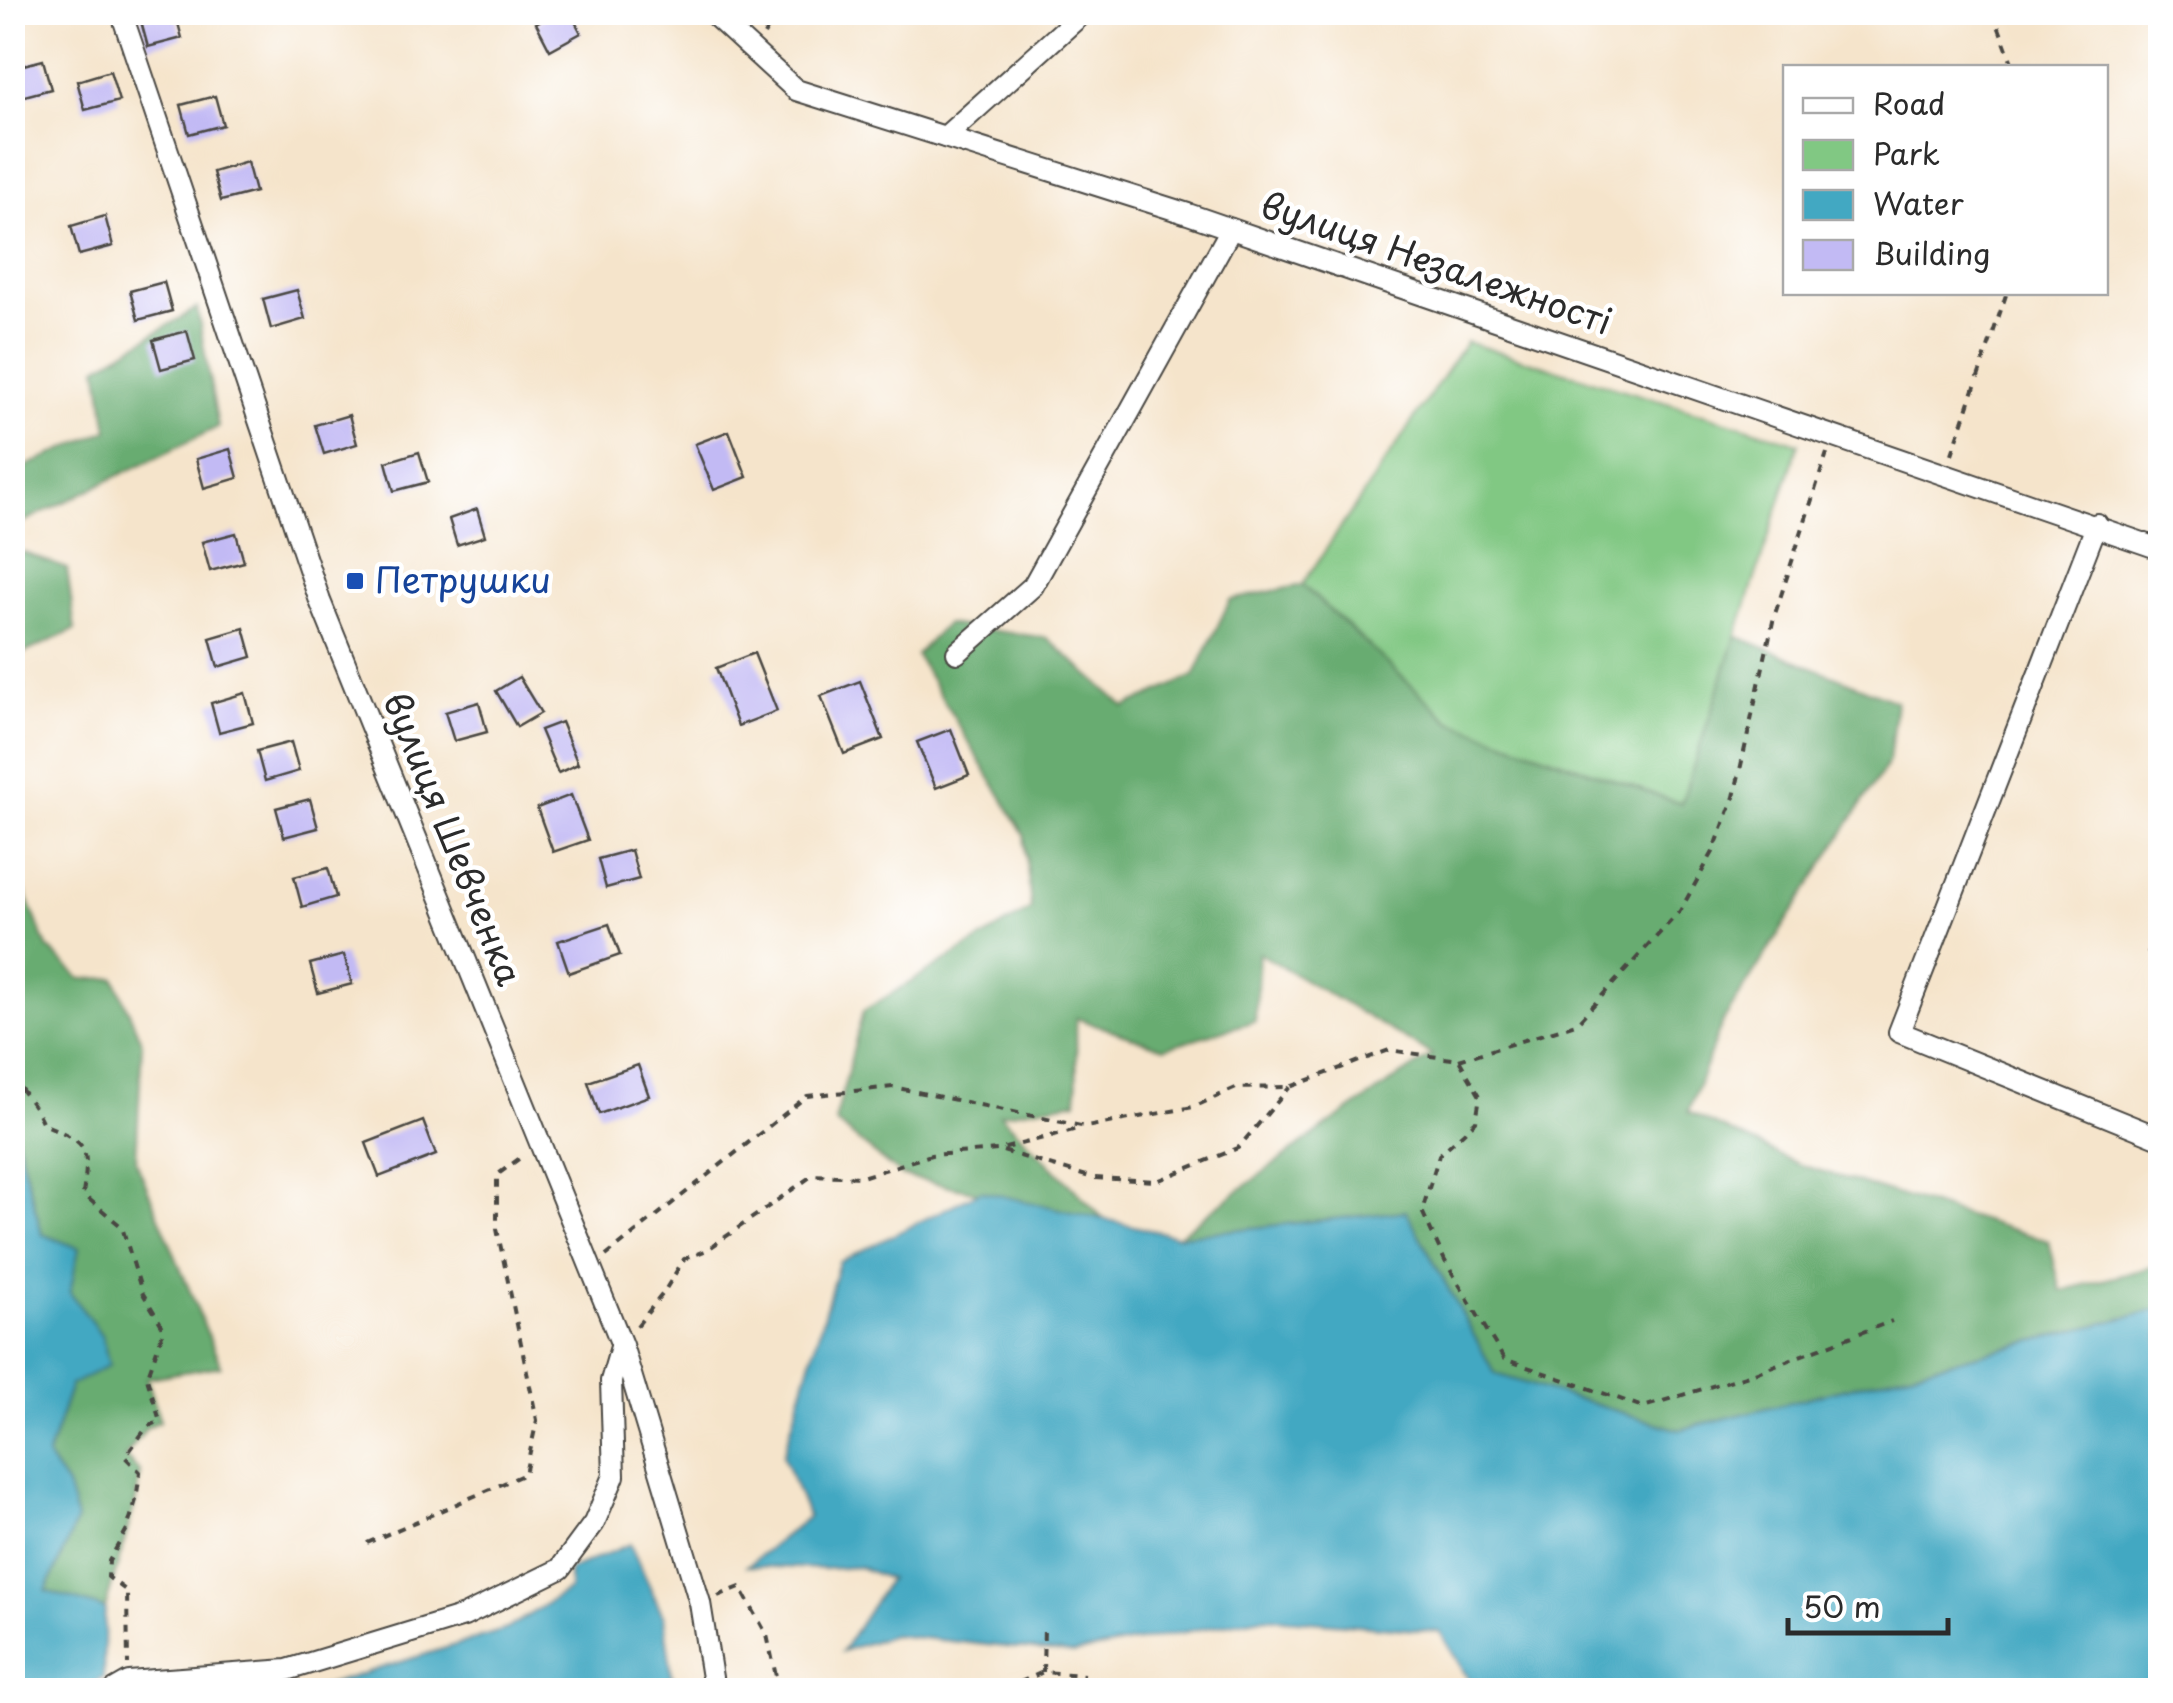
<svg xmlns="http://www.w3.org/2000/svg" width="2173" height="1703" font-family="'Playpen Sans',sans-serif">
  <rect width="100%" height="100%" fill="#fff"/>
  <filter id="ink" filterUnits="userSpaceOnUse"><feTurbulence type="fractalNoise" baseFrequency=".01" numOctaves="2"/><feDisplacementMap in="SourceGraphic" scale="20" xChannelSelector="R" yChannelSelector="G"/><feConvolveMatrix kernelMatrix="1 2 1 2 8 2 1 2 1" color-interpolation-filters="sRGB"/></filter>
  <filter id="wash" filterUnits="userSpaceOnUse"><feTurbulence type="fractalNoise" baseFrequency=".0048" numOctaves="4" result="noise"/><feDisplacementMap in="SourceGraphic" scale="40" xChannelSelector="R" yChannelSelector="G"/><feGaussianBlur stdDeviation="2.25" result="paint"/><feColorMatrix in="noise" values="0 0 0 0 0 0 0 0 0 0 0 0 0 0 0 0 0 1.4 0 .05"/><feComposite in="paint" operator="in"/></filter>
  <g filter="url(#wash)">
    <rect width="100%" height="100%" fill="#f5e4cb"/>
    <polygon fill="#81c883" stroke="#567a57" stroke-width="2.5" points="1466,342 1799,443 1682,804 1451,722 1302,585"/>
    <g fill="#68ac71" stroke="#4a6c4e" stroke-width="2.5">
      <polygon points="197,308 218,427 13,527 13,472 108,430 98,367"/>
      <polygon points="22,552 67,569 75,630 17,656 24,689 13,702 13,557"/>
      <polygon points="1302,585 1451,722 1681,804 1736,636 1896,701 1889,761 1722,1023 1688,1112 1798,1164 2049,1241 2061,1291 2160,1265 2160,1309 1679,1430 1495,1374 1406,1211 1177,1236 1332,1122 1432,1055 1259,953 1255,1021 1164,1048 1076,1018 1077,1101 1000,1114 1104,1219 902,1176 835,1122 863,1011 1031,909 1024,834 916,655 946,624 1047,638 1125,707 1194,676 1230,600"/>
      <polygon points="12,860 47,947 81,979 115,978 142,1043 136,1161 221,1366 147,1378 160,1421 147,1427 125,1457 140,1472 136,1500 105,1609 46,1591 77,1520 67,1486 47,1457 71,1385 102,1336 70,1293 42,1234 13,1123"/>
    </g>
    <g fill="#42a8c2" stroke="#366a76" stroke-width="2.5">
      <polygon points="12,1123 42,1234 79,1248 70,1293 102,1336 109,1365 71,1385 47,1457 67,1486 77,1520 46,1591 105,1609 103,1678 81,1690 13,1690"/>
      <polygon points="981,1191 1177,1236 1406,1211 1495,1374 1679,1430 2160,1309 2160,1690 1475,1690 1440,1632 1262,1617 1072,1654 893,1635 842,1651 889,1579 859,1567 825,1569 747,1566 808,1517 783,1456 839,1262"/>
      <polygon points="630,1544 664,1617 674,1690 310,1690 507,1629 569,1589 569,1570"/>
    </g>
    <g id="blocks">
      <g fill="#c2baf4">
        <polygon points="160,12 175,12 182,38 148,47 140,18"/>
        <polygon points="556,12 570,12 581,33 550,50 536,23"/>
        <polygon points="43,60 51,89 17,98 12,68"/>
        <polygon points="110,71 119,101 85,110 77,81"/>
        <polygon points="215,96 223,125 189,134 181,105"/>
        <polygon points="247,162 255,192 221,201 213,172"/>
        <polygon points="105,216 113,246 79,255 71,226"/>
        <polygon points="164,282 172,311 138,320 130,291"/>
        <polygon points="297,290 305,319 271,329 263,299"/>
        <polygon points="187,331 195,360 161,369 153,340"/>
        <polygon points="349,415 357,444 324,454 315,425"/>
        <polygon points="729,431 747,477 714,490 695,444"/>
        <polygon points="230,449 238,478 204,488 196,459"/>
        <polygon points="419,452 428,482 394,491 386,462"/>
        <polygon points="477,509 485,536 457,545 449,519"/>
        <polygon points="236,533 244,562 210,571 202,542"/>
        <polygon points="244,628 252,657 218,667 210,638"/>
        <polygon points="754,653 777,711 738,726 716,668"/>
        <polygon points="519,677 541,713 517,727 496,691"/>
        <polygon points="860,681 883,739 844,754 821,696"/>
        <polygon points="245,693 253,723 219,732 211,703"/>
        <polygon points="479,702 487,732 454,741 445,712"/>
        <polygon points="561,722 578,764 558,773 540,730"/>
        <polygon points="951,729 969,775 936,788 917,742"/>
        <polygon points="291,742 299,771 265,781 257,751"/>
        <polygon points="571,795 588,840 553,852 537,808"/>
        <polygon points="310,799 318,828 284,837 276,808"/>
        <polygon points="631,850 639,879 606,888 598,859"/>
        <polygon points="328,868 336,897 302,907 294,877"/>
        <polygon points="609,924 620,955 569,973 558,941"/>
        <polygon points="344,955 352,984 318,993 310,964"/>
        <polygon points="638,1065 649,1096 599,1114 588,1082"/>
        <polygon points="423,1121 436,1155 379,1177 366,1143"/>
      </g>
    </g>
  </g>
  <g filter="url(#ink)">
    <use href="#blocks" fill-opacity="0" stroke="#494743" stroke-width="2.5"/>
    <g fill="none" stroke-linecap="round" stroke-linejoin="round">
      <g stroke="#494743" stroke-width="24">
        <g id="minor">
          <polyline points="121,12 320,601 622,1345 700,1603 714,1690"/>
          <polyline points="711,12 796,90 1188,214 2160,549"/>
          <polyline points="945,137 1084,12"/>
          <polyline points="2097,524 1899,1032 2160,1138"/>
          <polyline points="957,653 1033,586 1231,229"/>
          <polyline points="115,1690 129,1682 287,1670 464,1616 560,1569 594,1523 614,1476 611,1381 621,1347"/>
        </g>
      </g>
      <g stroke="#494743" stroke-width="4" stroke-dasharray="8 8" stroke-linecap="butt">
        <polyline points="1993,12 2014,68"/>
        <polyline points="764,35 777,12"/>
        <polyline points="1952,454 2007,292"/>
        <polyline points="2148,953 2160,922"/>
        <polyline points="1459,1060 1576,1024 1680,911 1713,852 1734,797 1774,617 1827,453"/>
        <path d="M12 1074C22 1094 34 1102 43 1124 88 1143 90 1145 83 1194L122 1227 142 1292 164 1329 147 1378 160 1421 147 1427 125 1457 140 1472 136 1500 127 1529 109 1561 108 1577 127 1591 128 1664"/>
        <polyline points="1003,1151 1093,1178 1157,1181 1238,1148 1290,1087"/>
        <polyline points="606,1256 807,1096 893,1087 1086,1127 1193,1107 1236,1088 1290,1087 1389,1050 1459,1060 1480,1096 1476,1121 1439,1155 1422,1211 1445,1261 1504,1359 1643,1407 1752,1374 1892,1321"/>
        <polyline points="637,1326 664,1292 684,1259 707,1250 813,1175 862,1177 931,1155 998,1150 1081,1128"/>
        <polyline points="367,1543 525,1474 537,1420 497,1229 497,1175 524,1155"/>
        <polyline points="718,1596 740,1587 767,1635 779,1690"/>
        <polyline points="1043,1672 1044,1627"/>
        <polyline points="893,1690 1007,1688 1043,1672 1084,1675"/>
      </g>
      <use href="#minor" stroke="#fff" stroke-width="20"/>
    </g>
  </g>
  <rect fill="#1a4fb4" stroke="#fff" stroke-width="4" x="345" y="571" width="20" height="20" rx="5"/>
  <g text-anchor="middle" stroke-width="9" stroke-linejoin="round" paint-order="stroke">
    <g font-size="35" fill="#2b2b2b" stroke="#fff">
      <text transform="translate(1436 264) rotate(19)" y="12">вулиця Незалежності</text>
      <text transform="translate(452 839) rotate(68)" y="12">вулиця Шевченка</text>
    </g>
    <g font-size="35" fill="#164399" stroke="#fff" text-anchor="start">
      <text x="375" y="593">Петрушки</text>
    </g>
  </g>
  <rect width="2173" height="1703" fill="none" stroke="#fff" stroke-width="50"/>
  <rect x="1783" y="65" width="325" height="230" fill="#ffffff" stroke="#aaaaaa" stroke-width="2.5"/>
  <rect x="1803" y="98" width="50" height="15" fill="#ffffff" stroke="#aaaaaa" stroke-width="2.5"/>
  <text x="1873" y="115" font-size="30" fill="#2b2b2b">Road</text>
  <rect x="1803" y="140" width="50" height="30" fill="#81c883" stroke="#aaaaaa" stroke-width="2.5"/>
  <text x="1873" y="165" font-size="30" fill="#2b2b2b">Park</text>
  <rect x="1803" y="190" width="50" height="30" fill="#42a8c2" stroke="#aaaaaa" stroke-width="2.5"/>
  <text x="1873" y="215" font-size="30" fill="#2b2b2b">Water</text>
  <rect x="1803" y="240" width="50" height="30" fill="#c2baf4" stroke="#aaaaaa" stroke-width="2.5"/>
  <text x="1873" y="265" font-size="30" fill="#2b2b2b">Building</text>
  <path d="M1788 1618v15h160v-15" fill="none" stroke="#2b2b2b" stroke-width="5"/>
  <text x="1803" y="1618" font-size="30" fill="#2b2b2b" stroke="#ffffff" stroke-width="8" paint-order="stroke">50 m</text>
</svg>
